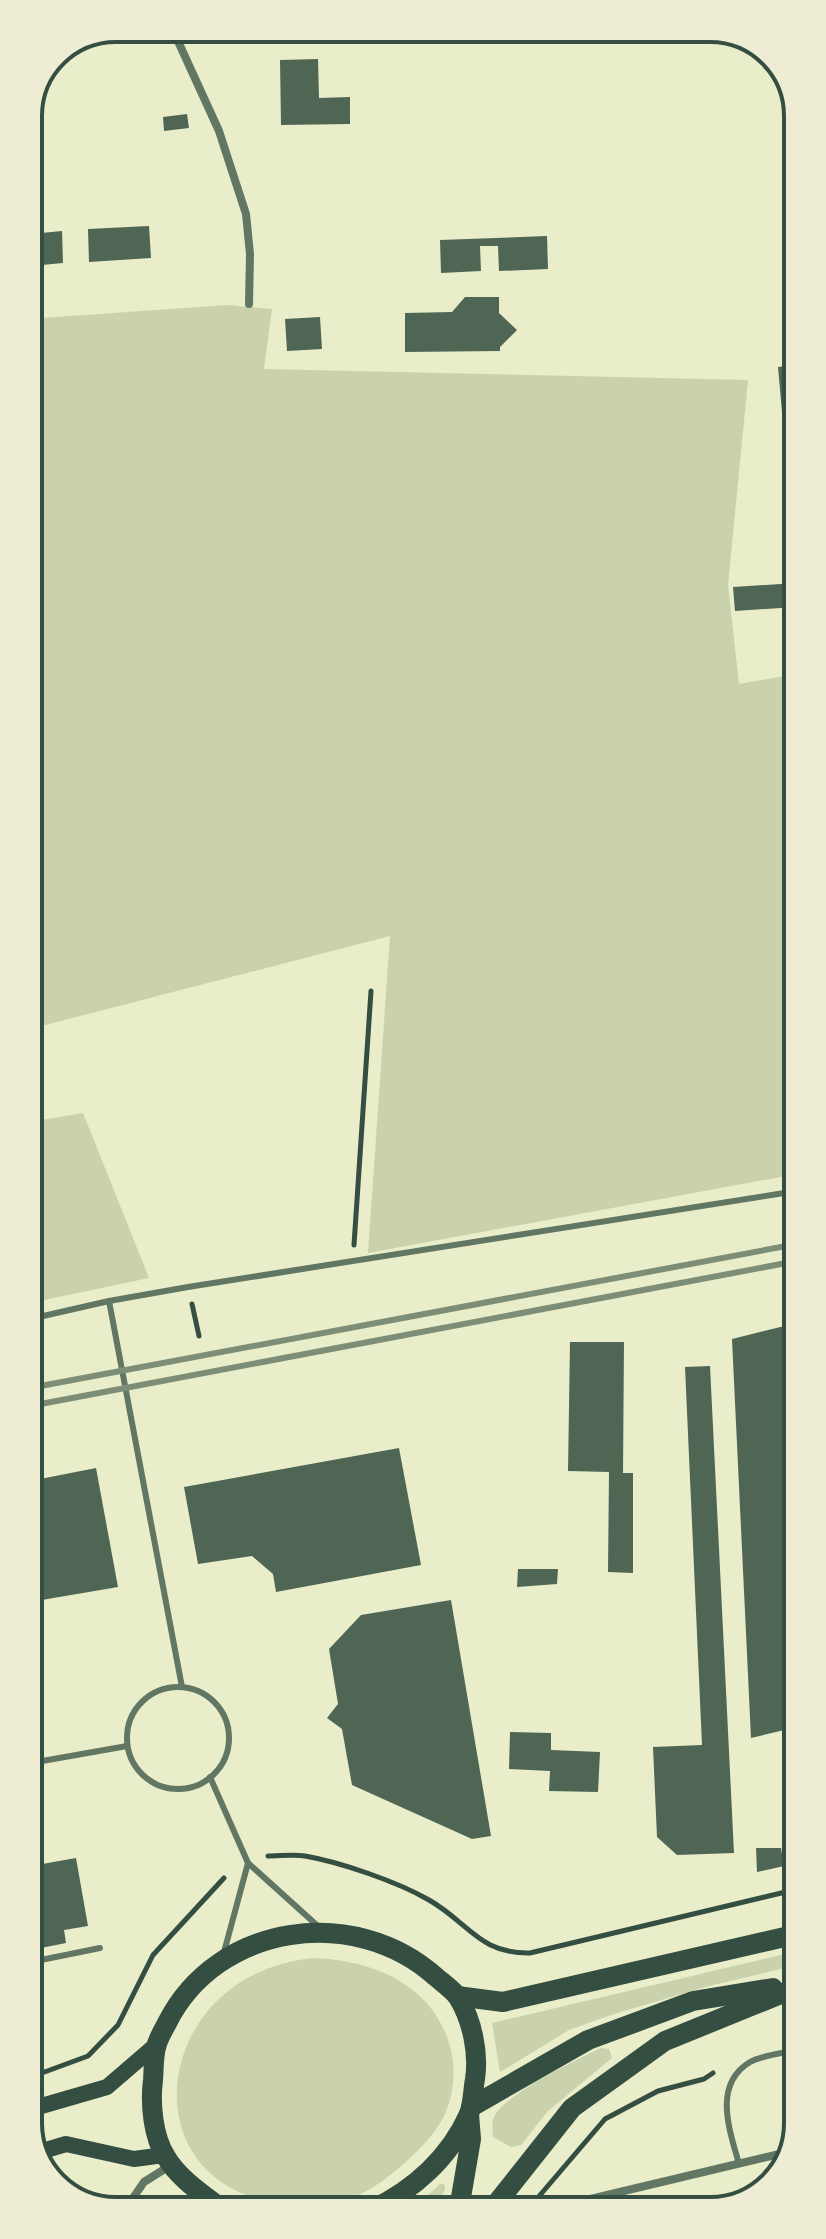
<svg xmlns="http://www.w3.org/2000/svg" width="826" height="2239" font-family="Figtree,sans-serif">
  <rect width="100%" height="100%" fill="#e9edc9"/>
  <g fill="#cad2ad">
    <polygon points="227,305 272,309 264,369 748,380 728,585 739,684 796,674 797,1174 368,1253 390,936 30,1029 28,319"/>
    <polygon points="83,1113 149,1278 30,1303 30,1122"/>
    <polygon points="798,1951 798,1965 705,1987 611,2015 569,2030 500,2072 492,2023"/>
    <path d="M316 1958C379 1961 439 1989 452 2055 456 2078 452 2105 439 2125 430 2139 415 2154 402 2165 370 2194 342 2207 298 2205 122 2199 146 1971 316 1958Z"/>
    <path d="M601 2048 609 2049 612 2058 548 2111 521 2145 511 2147 493 2137C492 2128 491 2119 497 2112 514 2090 574 2061 601 2048Z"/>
    <polygon points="440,2184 444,2184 445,2189 436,2209 413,2209"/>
  </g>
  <g fill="#4f6655">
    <polygon points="318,59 319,98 350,97 350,124 281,125 280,60"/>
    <polygon points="187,114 189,128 164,131 163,117"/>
    <polygon points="149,226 151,258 89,262 88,229"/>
    <polygon points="62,231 63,263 42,265 41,233"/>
    <polygon points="547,236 548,269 499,271 498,246 480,246 481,271 441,273 440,240"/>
    <polygon points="465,297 499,297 499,313 517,330 500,347 500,351 405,352 405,313 452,312"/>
    <polygon points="320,317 322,349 287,351 285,319"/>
    <polygon points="795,365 795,445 785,446 778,367"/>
    <polygon points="796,583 796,607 735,611 733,587"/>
    <polygon points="797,1323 797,1727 751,1738 732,1339"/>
    <polygon points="570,1342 624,1342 623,1473 633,1473 633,1573 608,1572 609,1472 568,1471"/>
    <polygon points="710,1366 734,1853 677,1855 657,1837 653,1747 702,1745 685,1367"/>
    <polygon points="399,1448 421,1565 276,1592 273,1574 252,1556 198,1564 184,1487"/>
    <polygon points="96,1468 118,1587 30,1602 30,1481"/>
    <polygon points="518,1569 558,1569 557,1584 517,1587"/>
    <polygon points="451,1600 491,1836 472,1839 352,1785 342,1729 327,1718 338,1704 329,1649 361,1615"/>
    <polygon points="510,1732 551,1733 551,1750 600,1752 598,1792 549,1791 550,1771 509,1769"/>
    <polygon points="756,1848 781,1848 784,1866 757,1872"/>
    <polygon points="76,1858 88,1926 64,1930 66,1943 31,1950 31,1866"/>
  </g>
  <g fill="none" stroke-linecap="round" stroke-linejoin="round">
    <g stroke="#344e41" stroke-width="5">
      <polyline points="354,1245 371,991"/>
      <polyline points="192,1304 199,1336"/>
      <path d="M268 1856C280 1856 294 1854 305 1856 340 1862 398 1882 429 1900 468 1922 479 1954 530 1953L798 1889"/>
      <polyline points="31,2077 88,2056 118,2025 153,1955 224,1878"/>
      <polyline points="535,2201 605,2119 658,2091 704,2079 713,2073"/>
    </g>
    <g stroke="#617663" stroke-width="6">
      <polyline points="109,1301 182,1687"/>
      <polyline points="30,1319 109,1301 188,1287 797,1191"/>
      <circle cx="178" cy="1738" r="51"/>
      <polyline points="31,1763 127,1746"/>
      <polyline points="210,1777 248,1863 320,1928"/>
      <polyline points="223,1956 248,1863"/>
      <polyline points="31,1962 100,1948"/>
      <path d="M739 2164C730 2131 712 2085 750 2062 762 2055 784 2053 798 2050"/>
    </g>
    <g stroke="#617663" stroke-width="8">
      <polyline points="172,28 219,131 246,214 250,254 249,304"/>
      <polyline points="173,30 200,28"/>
      <polyline points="51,2178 81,2191 87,2201"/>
      <polyline points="582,2201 788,2152"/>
      <polyline points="124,2211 144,2182 171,2165"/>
    </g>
    <g stroke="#344e41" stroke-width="16">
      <polyline points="31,2109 107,2087 157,2044"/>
      <polyline points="36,2153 66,2144 134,2159 164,2155"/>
    </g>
    <g stroke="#344e41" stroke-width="20">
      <polyline points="457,1996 503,2002 798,1934"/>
      <polyline points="471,2107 588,2040 693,2001 773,1988"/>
      <polyline points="459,2209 471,2139 469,2114"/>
      <polyline points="492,2209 572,2108 665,2041 798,1987"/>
      <path d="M223 2210C203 2194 179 2179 166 2157 153 2137 150 2104 153 2080 154 2069 153 2055 157 2044 159 2037 164 2029 167 2023 217 1923 355 1904 436 1977 443 1983 453 1990 458 1997 472 2020 479 2052 475 2079 473 2090 473 2104 469 2114 450 2157 414 2190 371 2210"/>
    </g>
    <g stroke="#7c8e77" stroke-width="6">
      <polyline points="30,1388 797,1244"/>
      <polyline points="30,1406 797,1261"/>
    </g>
  </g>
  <path d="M0 0H826V2239H0ZM116 42H710A74 74 0 0 1 784 116V2123A74 74 0 0 1 710 2197H116A74 74 0 0 1 42 2123V116A74 74 0 0 1 116 42Z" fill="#eeecd3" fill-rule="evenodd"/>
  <path fill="none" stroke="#344e41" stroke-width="4" d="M116 42H710A74 74 0 0 1 784 116V2123A74 74 0 0 1 710 2197H116A74 74 0 0 1 42 2123V116A74 74 0 0 1 116 42Z"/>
</svg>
